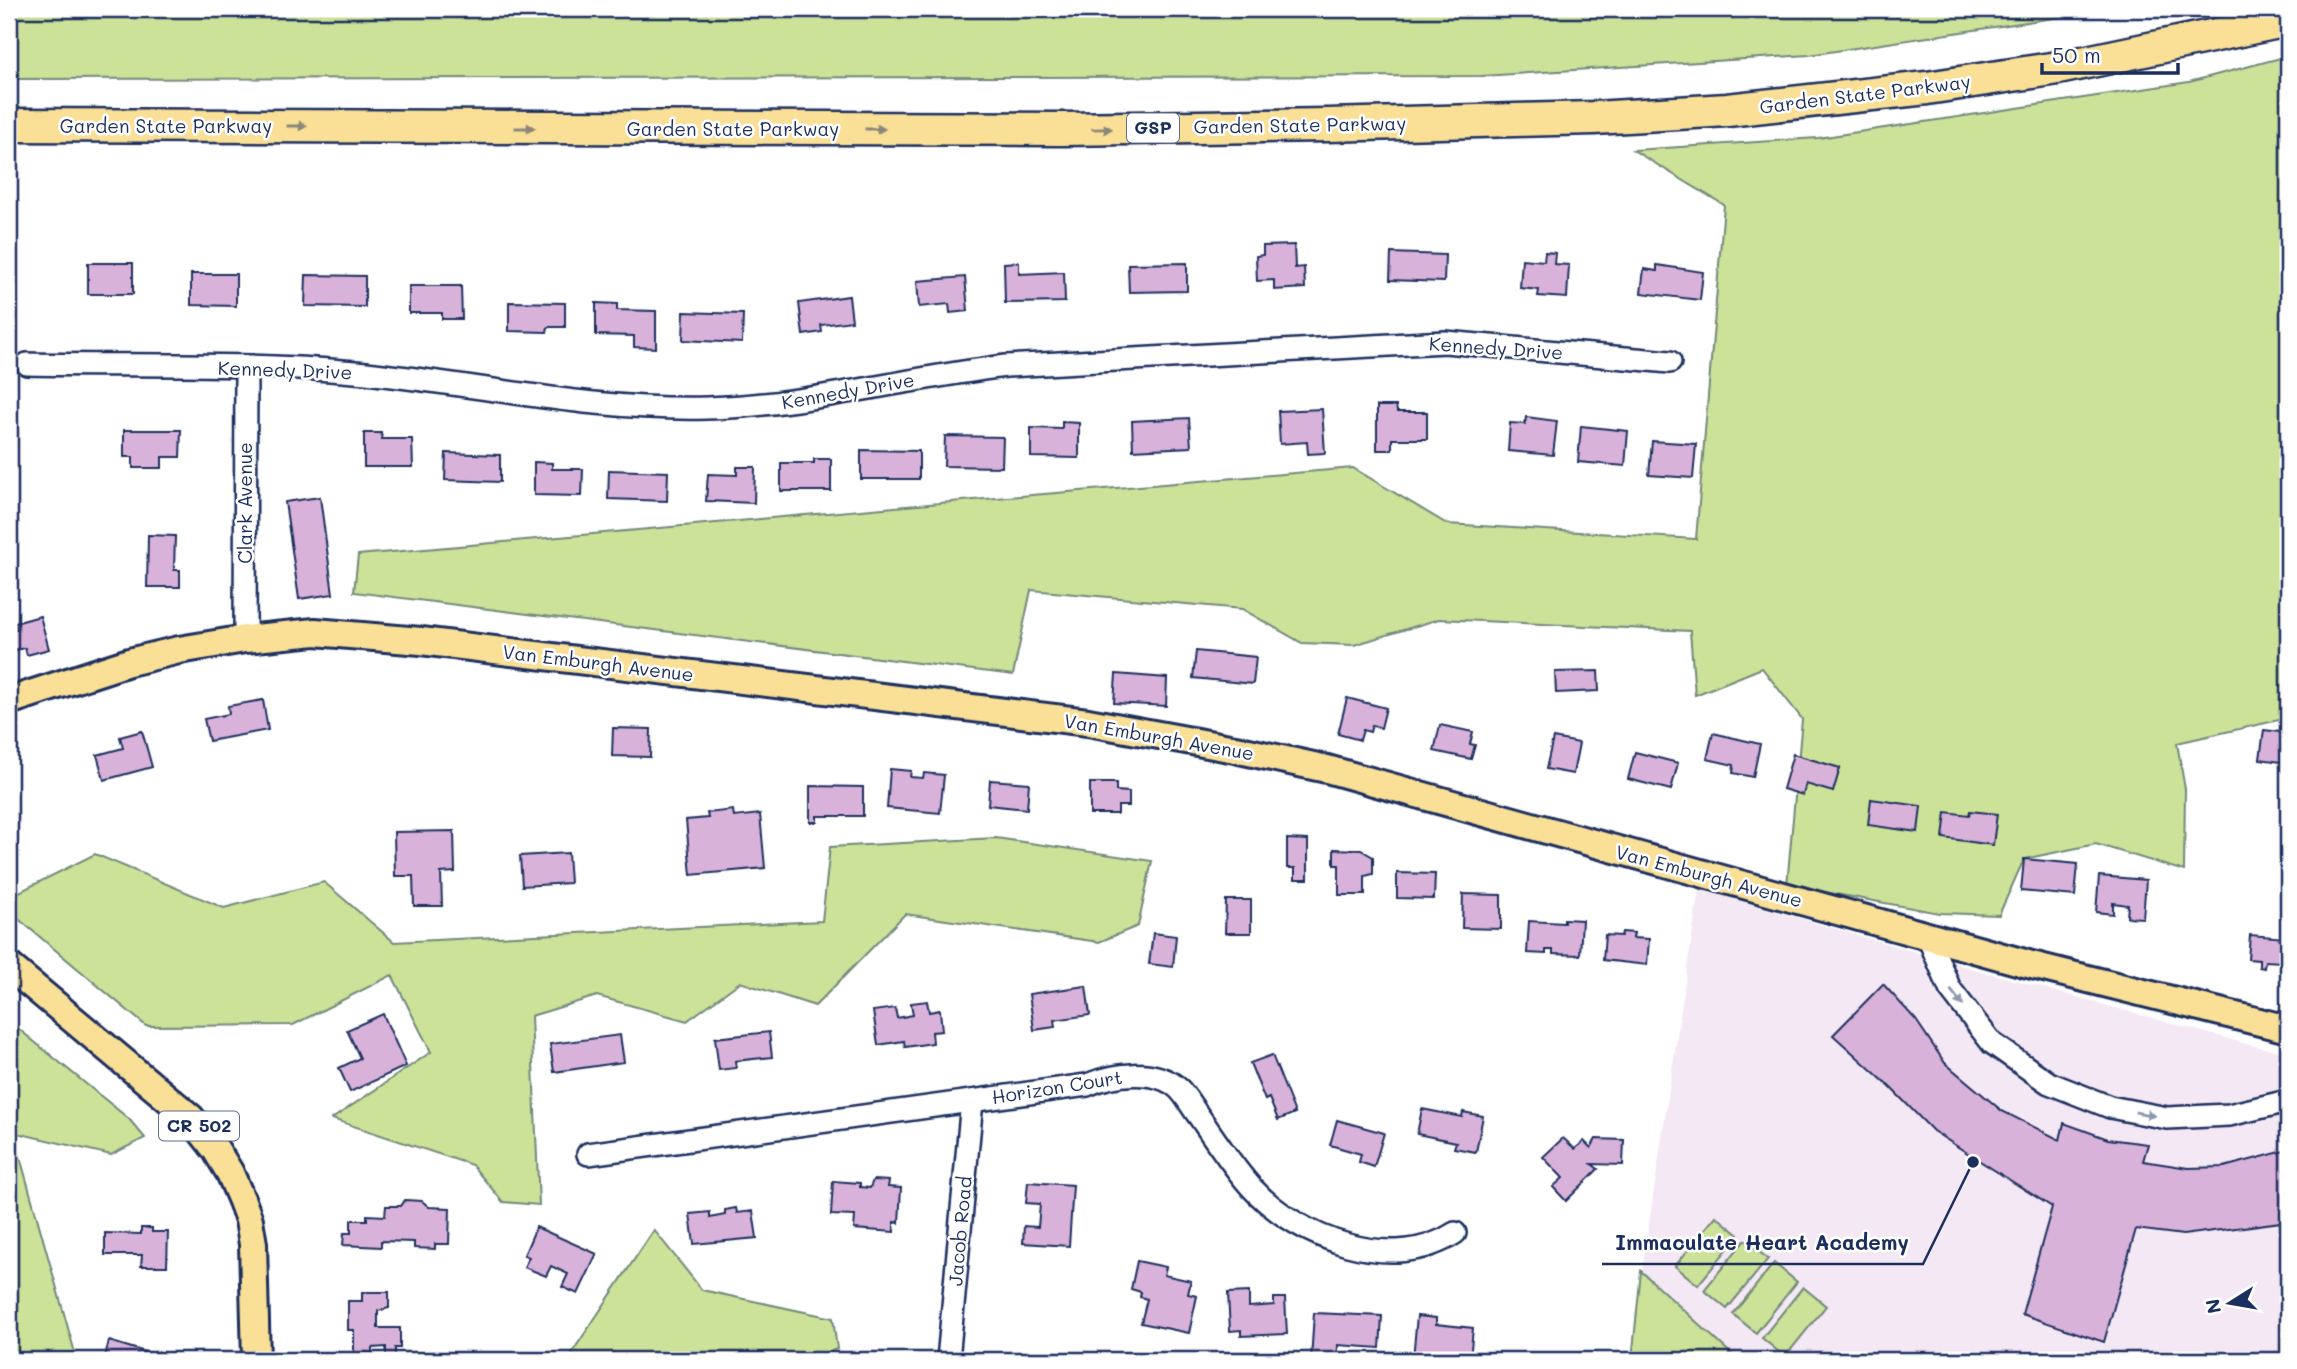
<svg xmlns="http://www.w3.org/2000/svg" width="2297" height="1369" font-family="Mali,sans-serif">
  <rect width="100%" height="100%" fill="#fff"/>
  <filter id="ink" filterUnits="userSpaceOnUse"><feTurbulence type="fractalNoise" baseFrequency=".0143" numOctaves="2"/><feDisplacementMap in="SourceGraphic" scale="14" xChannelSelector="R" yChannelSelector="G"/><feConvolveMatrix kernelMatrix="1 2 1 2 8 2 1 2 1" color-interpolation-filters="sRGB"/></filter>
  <g filter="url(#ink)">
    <polygon fill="#f4e8f4" points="1699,889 1974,969 2254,1046 2288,1053 2288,1360 1738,1360 1642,1271"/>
    <g fill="#cbe298" stroke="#73887b" stroke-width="2">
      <polygon points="9,9 2114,9 1809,55 1482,76 9,79"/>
      <polygon points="2288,56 2288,718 2177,743 2185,789 2184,871 2096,844 2024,859 1999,915 1939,913 1787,885 1802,719 1762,668 1695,695 1690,631 1439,619 1354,645 1302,643 1242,609 1031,590 1013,675 354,592 358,555 996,498 1353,468 1447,524 1696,539 1724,205 1633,150 1818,138 2189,82"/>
      <polygon points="996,838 1152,861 1138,926 1099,942 905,914 815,1006 740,982 687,1021 597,996 531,1016 539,1205 503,1202 472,1165 332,1119 431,1052 392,975 293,1025 146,1026 9,911 9,897 95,854 224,908 324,882 394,942 822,921 830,847"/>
      <polygon points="15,1026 129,1119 145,1138 111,1155 13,1132 77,1360 9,1360 9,1041"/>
      <polygon points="1716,1216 1739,1235 1698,1285 1675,1266"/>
      <polygon points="654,1230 702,1290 833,1318 837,1349 808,1360 563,1360 567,1360"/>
      <polygon points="1745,1240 1768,1259 1727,1309 1704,1290"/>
      <polygon points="1774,1263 1797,1282 1756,1333 1733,1314"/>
      <polygon points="1641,1271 1738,1360 1632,1360"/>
      <polygon points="1803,1287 1826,1306 1785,1357 1762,1338"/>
    </g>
    <g fill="#d9b2da" stroke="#1b2f5e" stroke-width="2">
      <polygon points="1294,245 1295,268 1304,267 1305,288 1274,290 1274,280 1257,281 1256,256 1263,255 1263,246"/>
      <polygon points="1545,252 1555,253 1554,264 1569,265 1567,298 1538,296 1539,290 1520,288 1522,259 1544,261"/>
      <polygon points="1391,253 1445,255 1444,282 1390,280"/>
      <polygon points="1019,262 1019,274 1064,272 1065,302 1005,303 1004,263"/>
      <rect x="88" y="263" width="45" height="31"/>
      <polygon points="1187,263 1187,291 1129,292 1128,264"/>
      <polygon points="1657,265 1703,272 1700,300 1641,293 1644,269 1657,271"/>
      <polygon points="191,274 236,274 236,306 191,305"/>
      <polygon points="306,275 365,276 365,307 305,306"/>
      <polygon points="965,277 968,311 950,313 949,304 919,307 917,281"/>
      <polygon points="409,286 461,286 462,319 442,319 442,313 409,313"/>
      <polygon points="849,296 852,321 821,325 822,332 803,335 799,303"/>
      <polygon points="509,302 565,303 565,327 548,327 547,332 509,331"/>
      <polygon points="596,303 617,304 617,310 656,311 656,348 634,347 634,336 596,335"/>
      <polygon points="684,312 743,314 742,343 683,340"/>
      <polygon points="1377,406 1396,406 1397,412 1427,412 1427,439 1392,439 1392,450 1377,450"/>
      <polygon points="1322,409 1325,453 1308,454 1307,442 1280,444 1278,411"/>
      <polygon points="1526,417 1557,421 1553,455 1508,451 1510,423 1525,424"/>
      <polygon points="1189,418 1191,447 1133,450 1132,421"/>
      <polygon points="1062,422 1079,423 1079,458 1031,457 1031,428 1062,429"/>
      <polygon points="1581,426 1628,431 1625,466 1578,462"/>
      <polygon points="124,430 181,430 180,457 162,457 162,468 133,468 133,457 124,457"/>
      <polygon points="364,433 381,433 382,439 412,439 413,467 364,467"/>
      <polygon points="945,436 1003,437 1002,467 944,466"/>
      <polygon points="1652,441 1696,444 1693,478 1649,475"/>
      <polygon points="861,450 919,451 919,479 861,479"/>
      <polygon points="446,453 500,455 500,482 445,480"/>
      <polygon points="814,459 831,459 831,491 781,491 781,463 814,463"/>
      <polygon points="534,462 552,463 552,469 583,469 582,496 534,495"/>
      <polygon points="737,467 755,467 754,503 706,501 708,474 737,475"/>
      <polygon points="609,470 668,472 667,501 608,499"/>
      <polygon points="320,497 333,594 299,599 285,502"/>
      <polygon points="148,535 175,536 174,570 180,570 180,587 147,587"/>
      <polygon points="40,616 49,649 27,655 25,648 11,651 9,631 17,629 15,623"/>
      <polygon points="1196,651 1256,657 1253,684 1193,678"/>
      <polygon points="1598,671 1599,691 1556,693 1555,672"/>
      <polygon points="1116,674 1167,678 1166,706 1114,703"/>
      <polygon points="1347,698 1386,708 1381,728 1372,725 1370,732 1363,730 1360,740 1338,734"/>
      <polygon points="263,700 268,730 209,741 204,719 229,714 228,706"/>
      <polygon points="1440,725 1473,732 1470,744 1475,745 1471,759 1434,751"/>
      <polygon points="613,728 651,729 650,757 612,756"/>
      <polygon points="2264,730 2288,733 2288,763 2260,759"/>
      <polygon points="142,731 152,767 104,780 97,755 123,748 120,737"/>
      <polygon points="1713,733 1760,744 1753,777 1733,773 1734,765 1707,759"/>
      <polygon points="1553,738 1579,743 1573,774 1546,769"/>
      <polygon points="1635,752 1678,763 1671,790 1628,779"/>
      <polygon points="1793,754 1840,768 1833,792 1806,784 1803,795 1783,789"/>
      <polygon points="890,769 911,771 910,777 923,778 924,773 944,775 940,813 887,808"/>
      <polygon points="990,780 1029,783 1027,809 988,805"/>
      <polygon points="1090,783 1116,783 1116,791 1129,792 1129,806 1118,806 1118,814 1090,814"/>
      <polygon points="810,786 863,787 863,816 817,816 817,822 810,822"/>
      <polygon points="1871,799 1921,806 1918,832 1868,825"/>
      <polygon points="733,810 734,817 760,814 765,868 691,875 686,820 708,818 707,813"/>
      <polygon points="1970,811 1997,814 1993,845 1943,838 1946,812 1969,815"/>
      <polygon points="454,831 455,872 441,873 442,906 414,906 413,876 395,876 394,832"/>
      <polygon points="1287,839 1308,840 1308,879 1295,879 1295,868 1287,868"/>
      <polygon points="1334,849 1361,850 1373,857 1373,874 1365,876 1365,895 1339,895 1339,865 1334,865"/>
      <polygon points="568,853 570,883 522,886 520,856"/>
      <polygon points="2024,859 2078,864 2075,896 2021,891"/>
      <polygon points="1397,873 1435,874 1434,899 1397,898"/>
      <polygon points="2099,876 2146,880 2143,918 2127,917 2128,905 2113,903 2113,914 2096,912"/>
      <polygon points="1463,894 1501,895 1501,929 1462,928"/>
      <polygon points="1226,900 1251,900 1251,933 1225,933"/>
      <polygon points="1564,919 1582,920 1580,955 1553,954 1553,950 1546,950 1546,954 1527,953 1529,921 1564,923"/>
      <polygon points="1622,932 1634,933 1633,938 1649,939 1647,965 1603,960 1605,935 1621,936"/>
      <polygon points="1153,933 1176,936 1173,967 1149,964"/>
      <polygon points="2286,933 2288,933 2288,956 2283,956 2282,962 2265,961 2264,968 2259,967 2259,960 2248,959 2250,935 2286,938"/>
      <polygon points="1883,984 1916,1020 1945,1063 2002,1111 2060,1140 2064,1123 2108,1139 2148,1144 2143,1161 2188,1168 2224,1167 2288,1150 2288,1221 2183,1235 2136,1229 2104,1342 2022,1314 2052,1207 1933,1131 1890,1087 1833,1035"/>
      <polygon points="1086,986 1090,1015 1054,1020 1055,1027 1034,1030 1029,994"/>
      <polygon points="927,1001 929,1012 940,1010 942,1031 932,1032 933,1043 905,1047 904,1041 878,1045 873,1011 895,1008 897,1018 913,1015 911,1003"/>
      <polygon points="383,1014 406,1066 350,1092 339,1068 360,1058 347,1030"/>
      <polygon points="769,1032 772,1057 735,1061 736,1068 719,1070 715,1038"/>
      <polygon points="620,1035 624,1062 554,1072 550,1044"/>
      <polygon points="1272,1055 1295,1113 1278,1120 1269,1098 1265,1100 1250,1063"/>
      <polygon points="1422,1109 1462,1117 1463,1112 1483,1116 1476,1152 1454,1148 1456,1142 1417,1134"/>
      <polygon points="1337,1120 1384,1133 1374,1167 1359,1162 1361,1154 1330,1145"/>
      <polygon points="1563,1138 1575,1149 1584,1141 1591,1148 1596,1139 1624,1140 1623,1165 1592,1164 1598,1169 1566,1201 1553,1187 1563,1178 1543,1157"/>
      <polygon points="873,1180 889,1181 888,1187 901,1188 899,1223 894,1222 894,1232 854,1229 855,1216 831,1215 833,1181 860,1183 860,1187 870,1188"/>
      <polygon points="1028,1182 1073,1185 1069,1246 1023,1243 1024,1226 1038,1227 1040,1204 1026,1203"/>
      <polygon points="405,1200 422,1201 429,1207 450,1208 449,1244 435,1244 435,1249 414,1248 414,1242 381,1241 381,1247 343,1245 344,1233 351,1233 351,1220 367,1220 367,1215 385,1216 386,1206 401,1206"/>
      <polygon points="736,1208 737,1213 753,1211 757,1238 694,1244 690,1214 710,1212 710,1218 725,1215 725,1210"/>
      <polygon points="536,1227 597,1254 578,1294 562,1287 568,1274 551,1266 546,1276 524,1267 529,1257 524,1255"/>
      <polygon points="141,1228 152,1228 152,1232 168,1232 167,1266 141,1266 142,1255 105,1255 105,1233 141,1234"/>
      <polygon points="1137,1261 1166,1267 1164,1275 1191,1281 1188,1294 1197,1296 1189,1333 1141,1323 1147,1299 1140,1297 1141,1292 1131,1289"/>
      <polygon points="362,1292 389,1292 389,1308 378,1311 378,1328 400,1328 400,1348 395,1348 395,1360 386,1360 386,1347 372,1348 372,1353 354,1353 354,1330 348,1330 348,1301 362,1301"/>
      <polygon points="1249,1292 1249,1307 1274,1305 1274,1298 1285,1298 1287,1334 1241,1336 1241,1330 1230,1331 1228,1293"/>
      <polygon points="1314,1313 1382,1316 1380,1348 1338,1345 1337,1360 1311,1360"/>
      <polygon points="1417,1316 1436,1318 1436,1324 1473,1328 1470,1360 1413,1358"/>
      <polygon points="109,1341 158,1356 157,1360 104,1360"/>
    </g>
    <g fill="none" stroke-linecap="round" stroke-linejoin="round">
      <g stroke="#1b2f5e" stroke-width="26">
        <g id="minor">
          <path d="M27 364C136 366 246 362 355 372 474 383 587 411 707 408 809 405 906 378 1006 366L1445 342 1670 362"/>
          <polyline points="245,639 246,367"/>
          <polyline points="1928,937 1950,989 1992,1043 2049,1083 2110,1107 2167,1118 2229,1115 2288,1101"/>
          <path d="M588 1154 1087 1085C1113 1074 1155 1067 1179 1089 1186 1096 1192 1107 1198 1115 1215 1139 1232 1166 1252 1188 1299 1239 1393 1274 1455 1233"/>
          <polyline points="948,1360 972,1101"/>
        </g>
      </g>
      <g stroke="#1b2f5e" stroke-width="32">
        <g id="major">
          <polyline points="9,701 129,662 179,650 245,639 315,632 421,641 1088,722 1235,749 1327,769 2028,964 2288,1029"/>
          <polyline points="9,966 191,1118 216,1150 230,1173 242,1201 249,1220 253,1244 256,1360"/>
        </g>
      </g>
      <g stroke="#1b2f5e" stroke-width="37">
        <polyline id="highway" points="9,125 1063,129 1327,125 1594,118 1727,110 1927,88 2058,68 2288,20"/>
      </g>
      <use href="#minor" stroke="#fff" stroke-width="21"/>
      <use href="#major" stroke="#fadf96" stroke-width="26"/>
      <use href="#highway" stroke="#fadf96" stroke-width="32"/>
    </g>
    <defs><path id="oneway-solid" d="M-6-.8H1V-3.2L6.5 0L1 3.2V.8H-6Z" transform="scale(1.75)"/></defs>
    <g fill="#8a877a">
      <use href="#oneway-solid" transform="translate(297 126)"/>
      <use href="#oneway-solid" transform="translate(525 128)"/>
      <use href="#oneway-solid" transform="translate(875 129)"/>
      <use href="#oneway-solid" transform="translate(1102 129) rotate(-1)"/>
    </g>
    <g fill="#8d97ae">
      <use href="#oneway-solid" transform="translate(1957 998) rotate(52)"/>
      <use href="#oneway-solid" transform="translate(2145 1114) rotate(11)"/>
    </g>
  </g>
  <g text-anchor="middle" stroke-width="5" stroke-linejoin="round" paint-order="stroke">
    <g fill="#fff" stroke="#5f6d8e" stroke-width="2">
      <rect x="1127" y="113.5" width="52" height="29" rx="5"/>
      <rect x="159" y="1111.5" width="80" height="29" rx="5"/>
    </g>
    <g font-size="18" font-weight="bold" fill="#1b2f5e">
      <text x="1153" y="134">GSP</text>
      <text x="199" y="1132">CR 502</text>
    </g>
    <g font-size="19" fill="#1b2f5e" stroke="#fff">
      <text transform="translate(1865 94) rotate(-7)" y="7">Garden State Parkway</text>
      <text transform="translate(1300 125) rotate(-1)" y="7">Garden State Parkway</text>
      <text x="166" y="133">Garden State Parkway</text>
      <text x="733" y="136">Garden State Parkway</text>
      <text transform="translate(1496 348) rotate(4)" y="7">Kennedy Drive</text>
      <text transform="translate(285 370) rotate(2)" y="7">Kennedy Drive</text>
      <text transform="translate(848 391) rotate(-10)" y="7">Kennedy Drive</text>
      <text transform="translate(245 503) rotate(-90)" y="7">Clark Avenue</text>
      <text transform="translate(598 663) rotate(7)" y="7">Van Emburgh Avenue</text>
      <text transform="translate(1159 737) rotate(10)" y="7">Van Emburgh Avenue</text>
      <text transform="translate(1709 876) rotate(15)" y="7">Van Emburgh Avenue</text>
      <text transform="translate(1057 1087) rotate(-9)" y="7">Horizon Court</text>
      <text transform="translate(960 1231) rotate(-85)" y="7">Jacob Road</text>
    </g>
  </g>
  <path fill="none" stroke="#1b2f5e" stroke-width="2.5" d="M1973 1162L1923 1264H1602"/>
  <circle fill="#1b2f5e" stroke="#fff" stroke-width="2.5" cx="1973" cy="1162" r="7"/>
  <g font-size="21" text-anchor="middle" font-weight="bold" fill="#1b2f5e" stroke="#fff" stroke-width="5" stroke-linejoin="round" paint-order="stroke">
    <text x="1762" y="1250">Immaculate Heart Academy</text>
  </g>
  <rect width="2297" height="1369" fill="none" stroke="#fff" stroke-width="35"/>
  <rect x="18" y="18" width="2262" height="1334" fill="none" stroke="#1b2f5e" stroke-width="2.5" filter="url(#ink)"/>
  <g transform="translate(2230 1303) rotate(259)" stroke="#ffffff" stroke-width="5" paint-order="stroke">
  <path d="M0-5L12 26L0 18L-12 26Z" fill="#1b2f5e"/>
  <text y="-10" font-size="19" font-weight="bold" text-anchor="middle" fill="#1b2f5e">N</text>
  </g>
  <path d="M2042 63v10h136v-10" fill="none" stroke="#1b2f5e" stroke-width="3.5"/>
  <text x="2052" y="63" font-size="21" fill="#1b2f5e" stroke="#ffffff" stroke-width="5" paint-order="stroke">50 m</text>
</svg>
